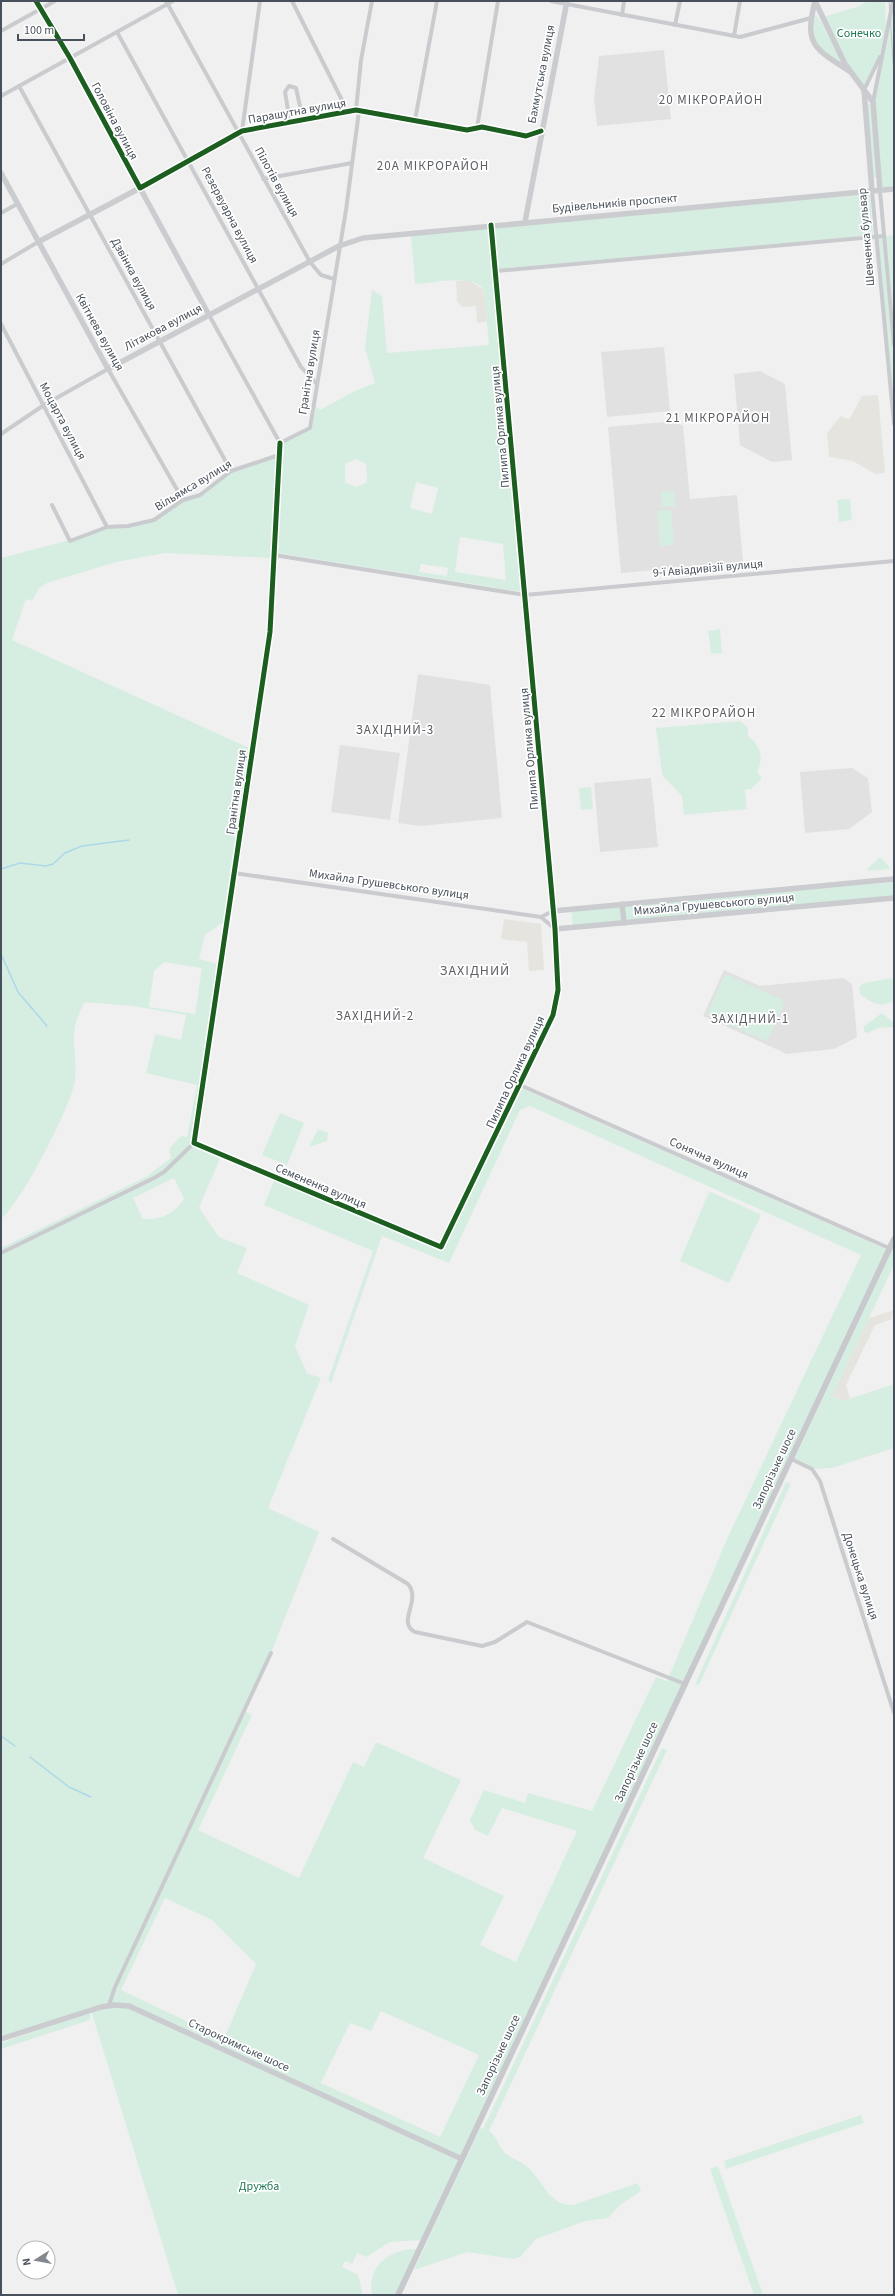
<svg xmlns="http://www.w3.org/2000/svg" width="895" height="2296" font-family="'Source Sans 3',sans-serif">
  <rect width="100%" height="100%" fill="#f0f0f0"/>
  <g fill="#e5e4de">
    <polygon points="468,280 484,290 487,322 477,323 476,306 462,307 457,301 456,281"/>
    <polygon points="878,395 885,473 875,474 853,461 829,457 827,433 841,416 849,420 862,396"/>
    <polygon points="504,919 541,924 544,970 529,971 527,942 501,939"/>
    <polygon points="894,1310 892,1319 875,1325 846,1385 850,1399 843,1401 832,1396 869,1318"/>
  </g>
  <g fill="#e2e1e1">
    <polygon points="664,50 671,119 597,126 594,98 599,56"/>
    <polygon points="664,347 670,411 607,417 601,352"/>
    <polygon points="760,371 785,384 792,460 772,462 740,445 734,374"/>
    <polygon points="675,421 683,426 690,499 737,495 743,562 621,573 608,427"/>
    <polygon points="418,674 490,685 502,818 421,826 398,823"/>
    <polygon points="340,745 400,753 390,820 331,812"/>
    <polygon points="852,768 868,778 872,812 849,829 805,833 800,772"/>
    <polygon points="651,778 658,847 600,852 594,783"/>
    <polygon points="724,970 760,986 843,978 852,984 857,1037 834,1049 787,1054 703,1016"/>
  </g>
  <g fill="#d6eee1" fill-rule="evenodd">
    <polygon points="868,1 885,1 886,26 881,51 864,87 852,72 823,17 857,7"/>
    <polygon points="894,4 894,186 882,188 875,102"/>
    <polygon points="816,15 821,22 844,65 824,52 813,37 814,16"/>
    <polygon points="867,104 871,104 877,177 873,177"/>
    <polygon points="870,194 873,235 498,269 494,228"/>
    <path d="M489 228 522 592 277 553 282 444 312 429 316 406 320 410 353 392 375 383 365 348 372 290 382 296 387 353 489 345 484 290C473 273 433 283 415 284L411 235ZM356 459 366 464 367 482 356 487 345 482V464ZM416 482 438 488 432 514 410 508ZM460 537 503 544 506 580 455 572ZM421 564 448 568 447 576 419 572Z"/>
    <polygon points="894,235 894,317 886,236"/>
    <polygon points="878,238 882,238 894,363 894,386 892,386"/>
    <path d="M279 455 270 632 194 1143 221 1156 199 1208 219 1237 247 1248 237 1273 309 1305 295 1346 307 1373 321 1378 268 1508 319 1532 271 1653 244 1711 252 1715 198 1830 299 1878 353 1762 364 1767 376 1742 461 1780 423 1858 504 1896 480 1945 516 1962 577 1831 502 1808 488 1836 475 1830 470 1820 484 1790 525 1803 528 1793 592 1811 656 1677 667 1681 727 1539 861 1255 530 1106 520 1110 449 1263 382 1236 331 1383 328 1380 373 1251 264 1205 275 1179 442 1249 521 1088 886 1249 421 2240 390 2242 366 2257 357 2253 352 2264 345 2261 342 2267 358 2275 363 2295H178L91 2010 1 2039V1248L146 1177 171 1158 169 1149 181 1136 187 1137 197 1085 146 1073 155 1034 181 1040 186 1015 133 1006 85 1002C82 1008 79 1013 77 1019 70 1038 79 1066 74 1086 66 1114 22 1202 1 1219V558L85 536 107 527 147 523 183 500 200 495 231 471ZM165 553 270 558 266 631 249 748 12 640 26 599 32 601 39 588 47 583 116 562ZM220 924 224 925 218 964 199 959 205 935ZM164 962 202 968 195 1014 149 1007 154 971ZM174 1178 184 1199C174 1214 161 1220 143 1219L133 1198ZM165 1898 212 1920 256 1964 224 2039 121 1990ZM381 2011 479 2055 440 2137 321 2083 350 2023 371 2031Z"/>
    <polygon points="674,491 675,506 662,507 661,492"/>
    <polygon points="850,499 852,520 839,522 837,500"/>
    <polygon points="671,510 674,545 660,546 657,511"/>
    <polygon points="720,629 722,653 711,654 708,631"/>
    <path d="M740 721 748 728V736C761 745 764 759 757 772L762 778 751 789 745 790 747 809 684 815 682 796 662 775 656 728Z"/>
    <polygon points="591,787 593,809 581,810 579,788"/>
    <polygon points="880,857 889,866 889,869 868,871 868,868"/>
    <polygon points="894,882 894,896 626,921 624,906"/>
    <polygon points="620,907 621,921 573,926 571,911"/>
    <polygon points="725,974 785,1001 767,1041 707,1015"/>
    <path d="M894 978V1000C882 1009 871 1003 860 994L859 987 864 983Z"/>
    <polygon points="882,1013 893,1022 893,1027 878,1028 868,1033 864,1032 864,1026"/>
    <polygon points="280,1113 304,1123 287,1165 262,1155"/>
    <polygon points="318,1129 328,1133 327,1141 309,1147"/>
    <polygon points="711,1192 760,1214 760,1217 729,1283 680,1261 708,1194"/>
    <polygon points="894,1246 894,1265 832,1396 843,1401 894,1384 894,1448 832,1468 812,1469 794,1460"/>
    <polygon points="786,1482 791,1484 699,1685 695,1684"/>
    <path d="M662 1748 667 1750 489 2131C497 2136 498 2146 505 2153 511 2158 520 2161 526 2166 543 2179 548 2206 573 2205L638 2183 641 2191 620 2205 608 2218 585 2221 536 2239 520 2257 514 2259 467 2252 414 2270 480 2128 483 2129Z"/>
    <polygon points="88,2013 91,2015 90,2020 1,2049 1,2043"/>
    <polygon points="861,2115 864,2123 726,2169 724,2161"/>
    <polygon points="718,2166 763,2295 754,2295 710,2169"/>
    <path d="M417 2249 395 2295H372C366 2267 390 2248 417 2249Z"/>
  </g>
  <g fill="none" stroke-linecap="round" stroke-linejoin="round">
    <g stroke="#add8e9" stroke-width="1.5">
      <polyline points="1,869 20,863 46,866 53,864 65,853 82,846 129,840"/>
      <polyline points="1,954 18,992 47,1026"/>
      <polyline points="1,1736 15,1746"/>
      <polyline points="30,1757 69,1787 91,1797"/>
    </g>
    <g stroke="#cacbce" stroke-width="4">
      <polyline points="36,1 70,58 140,188 242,131 356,110 467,130 482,127 526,136 541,131"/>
      <polyline points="166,1 310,262 321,275 334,279"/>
      <polyline points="292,1 348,112"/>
      <polyline points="551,1 740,37 811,18"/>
      <polyline points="622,15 624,1"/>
      <polyline points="675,25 680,1"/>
      <polyline points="1,31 55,1"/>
      <polyline points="117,32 301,367 317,384"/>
      <polyline points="734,36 740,1"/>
      <polyline points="19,86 231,471"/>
      <polyline points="864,90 880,57"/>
      <polyline points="1,96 173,1"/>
      <polyline points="873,102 893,1"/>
      <polyline points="356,110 361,60 372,1"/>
      <polyline points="415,120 437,1"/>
      <polyline points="290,122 285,92 289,86 296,88 303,120"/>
      <polyline points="477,128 498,1"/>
      <polyline points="242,131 260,1"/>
      <polyline points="263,179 352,163"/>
      <polyline points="872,191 894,424"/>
      <polyline points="880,191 894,345"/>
      <polyline points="1,213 17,204"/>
      <polyline points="1,264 38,242"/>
      <polyline points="496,271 884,236"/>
      <polyline points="209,315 280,443"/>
      <polyline points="1,324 107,527"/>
      <polyline points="1,434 44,405 108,369 183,500"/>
      <polyline points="280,443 310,428 346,210 359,111"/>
      <polyline points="52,505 70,541 107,527 128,526 154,520 183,500 200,495 231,471 279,455"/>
      <polyline points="274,555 525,595 894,561"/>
      <polyline points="541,917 553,911"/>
      <polyline points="520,1085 889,1248"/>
      <polyline points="194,1143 441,1247 554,1010 558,985 555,929 541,917 234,873"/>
      <polyline points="194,1143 270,632 280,443"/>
      <polyline points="1,1253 154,1178 164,1172 194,1143"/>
      <polyline points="791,1459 812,1469 820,1481 894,1713"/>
      <path d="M333 1539 408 1584C422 1601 396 1622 415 1632L482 1646 495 1642 527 1622 685 1684"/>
      <polyline points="109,2005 115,1987 271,1653"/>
    </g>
    <g stroke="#cbcccf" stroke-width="5.5">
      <polyline points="815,1 845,64 873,102 880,191"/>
      <path d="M815 1C804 45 814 48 849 71"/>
      <polyline points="864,90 872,191"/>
      <polyline points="1,173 108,369 339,246 363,238 894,189"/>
      <polyline points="525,222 567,1"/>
      <polyline points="491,225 555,929 894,898"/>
      <polyline points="38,242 140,188 209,315"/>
      <polyline points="622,904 624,923"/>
      <polyline points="553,911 894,879"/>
      <polyline points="1,2039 101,2007 114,2005 129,2006 462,2159"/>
    </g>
    <polyline stroke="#c7c9cc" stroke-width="6" points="398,2295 894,1239"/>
    <polyline stroke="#c5c6c8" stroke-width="1" points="889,1 894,75"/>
    <g stroke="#fff" stroke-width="8">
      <g id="cycleway">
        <polyline points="36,1 70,58 140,188 242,131 356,110 467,130 482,127 526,136 541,131"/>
        <polyline points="280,443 270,632 194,1143 441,1247 553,1015 558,990 555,929 491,225"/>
      </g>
    </g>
    <use href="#cycleway" stroke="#1b5e20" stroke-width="5"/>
  </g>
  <g text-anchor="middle" stroke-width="3.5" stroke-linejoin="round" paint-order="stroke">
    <g font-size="12" fill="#1d7952" stroke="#fff">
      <text x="859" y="37">Сонечко</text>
      <text x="259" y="2190">Дружба</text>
    </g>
    <g font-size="12" fill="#48515b" stroke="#fff">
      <text transform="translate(541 74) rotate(-79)" y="4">Бахмутська вулиця</text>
      <text transform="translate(297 111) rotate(-10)" y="4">Парашутна вулиця</text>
      <text transform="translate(115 121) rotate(62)" y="4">Головіна вулиця</text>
      <text transform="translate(277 182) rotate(61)" y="4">Пілотів вулиця</text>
      <text transform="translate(615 203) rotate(-5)" y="4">Будівельників проспект</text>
      <text transform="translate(230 215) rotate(62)" y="4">Резервуарна вулиця</text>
      <text transform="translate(866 237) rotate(-95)" y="4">Шевченка бульвар</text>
      <text transform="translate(134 274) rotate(61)" y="4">Дзвінка вулиця</text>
      <text transform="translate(163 327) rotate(-28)" y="4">Літакова вулиця</text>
      <text transform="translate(100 332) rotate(61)" y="4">Квітнева вулиця</text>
      <text transform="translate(309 372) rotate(-81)" y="4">Гранітна вулиця</text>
      <text transform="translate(63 421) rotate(62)" y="4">Моцарта вулиця</text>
      <text transform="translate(500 427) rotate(-95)" y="4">Пилипа Орлика вулиця</text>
      <text transform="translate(193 485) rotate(-31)" y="4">Вільямса вулиця</text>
      <text transform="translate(708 568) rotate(-5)" y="4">9-ї Авіадивізії вулиця</text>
      <text transform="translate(529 749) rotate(-95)" y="4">Пилипа Орлика вулиця</text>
      <text transform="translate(236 792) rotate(-82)" y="4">Гранітна вулиця</text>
      <text transform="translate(389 884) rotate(8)" y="4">Михайла Грушевського вулиця</text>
      <text transform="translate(714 904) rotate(-5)" y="4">Михайла Грушевського вулиця</text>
      <text transform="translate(515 1072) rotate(-65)" y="4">Пилипа Орлика вулиця</text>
      <text transform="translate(709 1158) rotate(24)" y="4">Сонячна вулиця</text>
      <text transform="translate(321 1186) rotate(23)" y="4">Семененка вулиця</text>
      <text transform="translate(774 1469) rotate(-65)" y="4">Запорізьке шосе</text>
      <text transform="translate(861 1576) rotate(72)" y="4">Донецька вулиця</text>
      <text transform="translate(636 1762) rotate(-65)" y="4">Запорізьке шосе</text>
      <text transform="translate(239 2045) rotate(25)" y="4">Старокримське шосе</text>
      <text transform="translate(498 2055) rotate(-65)" y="4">Запорізьке шосе</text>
    </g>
    <g font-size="13" letter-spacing="1" fill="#5c5f64" stroke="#fff">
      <text x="711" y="104">20 МІКРОРАЙОН</text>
      <text x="433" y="170">20А МІКРОРАЙОН</text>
      <text x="718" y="422">21 МІКРОРАЙОН</text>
      <text x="704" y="717">22 МІКРОРАЙОН</text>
      <text x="395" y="734">ЗАХІДНИЙ-3</text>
      <text x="375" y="1020">ЗАХІДНИЙ-2</text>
      <text x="750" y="1023">ЗАХІДНИЙ-1</text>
    </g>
    <g font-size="14" letter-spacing="1" fill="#5c5f64" stroke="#fff">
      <text x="475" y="975">ЗАХІДНИЙ</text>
    </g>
  </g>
  <rect width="895" height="2296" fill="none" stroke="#48515b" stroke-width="4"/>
  <g transform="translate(36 2260) rotate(259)"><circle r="19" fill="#ffffff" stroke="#b6b9bd"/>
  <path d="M0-3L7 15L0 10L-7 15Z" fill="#83898f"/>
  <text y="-6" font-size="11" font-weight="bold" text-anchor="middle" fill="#48515b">N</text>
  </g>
  <path d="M18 34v6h66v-6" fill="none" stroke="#48515b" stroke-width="2"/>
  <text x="24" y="34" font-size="12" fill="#48515b" stroke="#ffffff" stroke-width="3" paint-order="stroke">100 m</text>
</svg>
